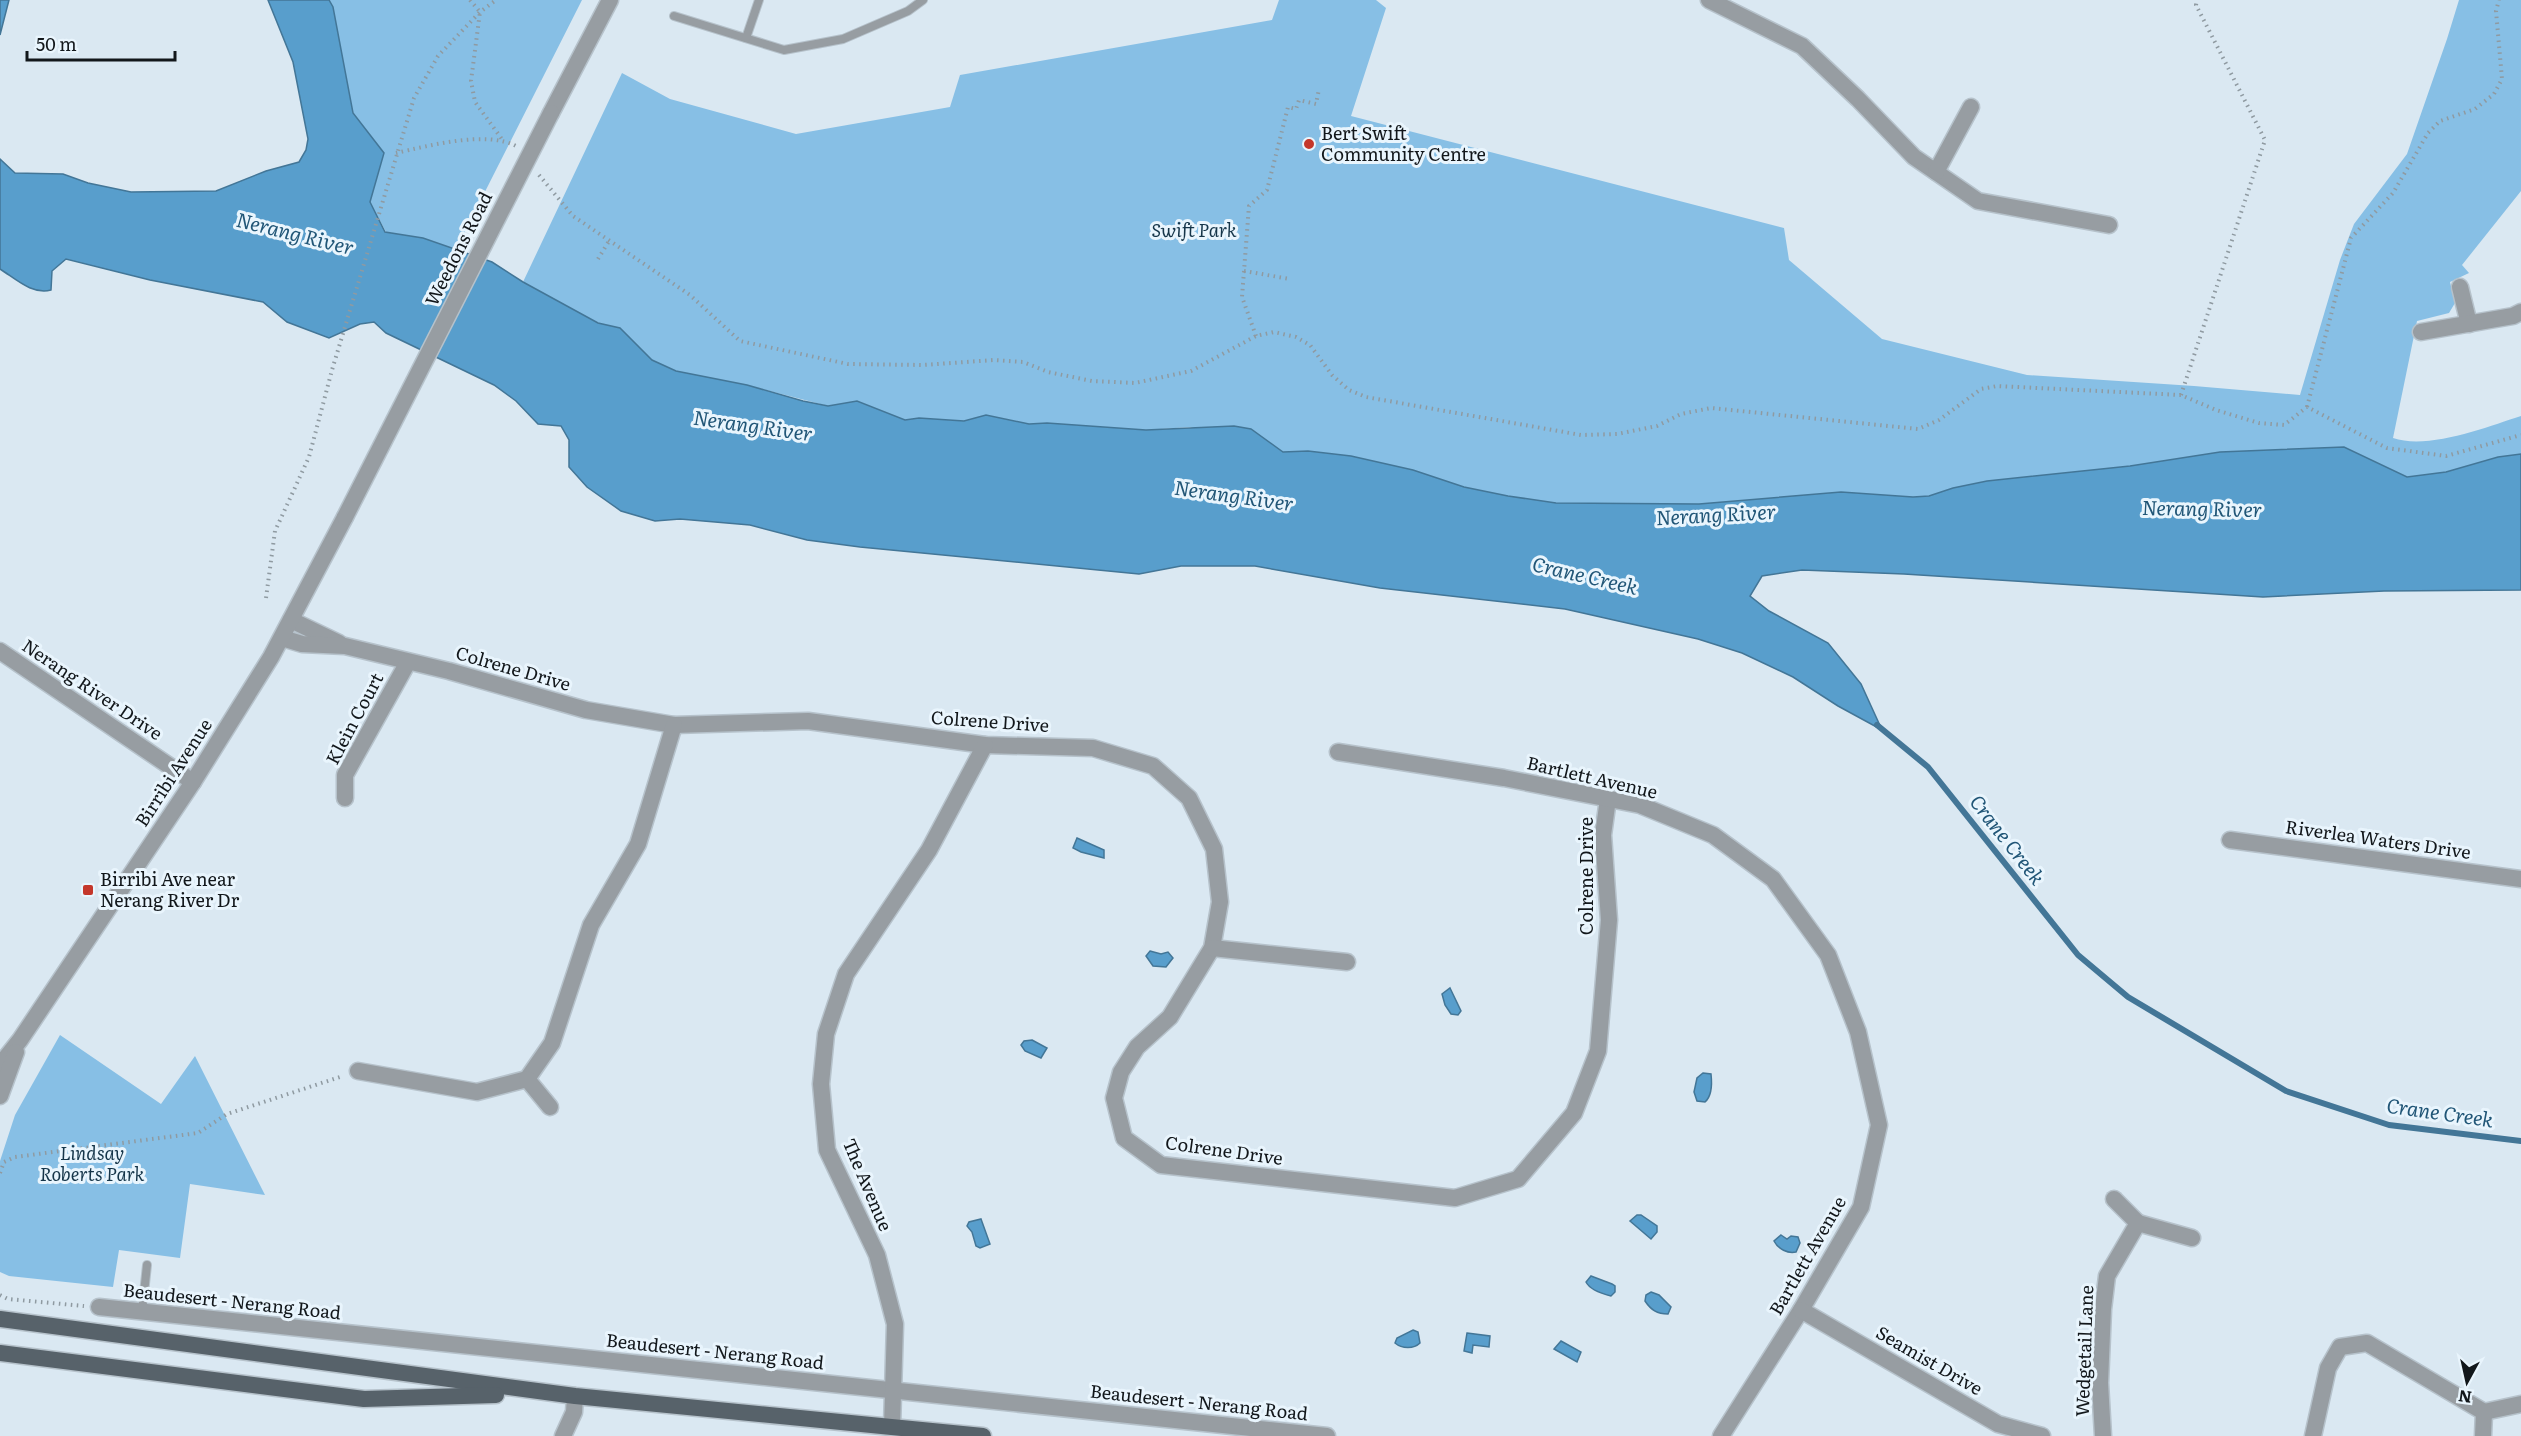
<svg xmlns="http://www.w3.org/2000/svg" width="2521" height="1436" font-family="Literata,serif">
  <rect width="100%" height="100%" fill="#dae8f2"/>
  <g fill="#87bfe5">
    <polygon points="329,0 582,0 455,251 423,238 386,232 370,202 384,153 353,113 333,7"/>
    <path d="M1279 0H1376L1386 8 1351 116 1784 228 1789 260 1882 339 2027 375 2194 386 2300 395 2340 260 2354 224 2407 154 2447 39 2459 0H2521V191L2462 265 2469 273 2450 282 2455 303 2449 313 2417 321 2393 438C2428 450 2487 427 2521 416V454L2498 457 2446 472 2407 477 2344 447 2220 452 2130 466 1987 481 1953 488 1929 496 1913 497 1841 492 1699 504 1556 503 1508 496 1464 487 1413 470 1351 456 1308 451 1283 453 1268 442 1190 427 1146 430 1047 423 1029 424 986 415 964 421 919 418 905 420 857 401 828 406 747 385 676 371 652 360 620 328 598 323 523 282 622 73 670 99 796 134 950 107 960 75 1272 20Z"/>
    <polygon points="60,1035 161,1104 195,1056 265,1195 190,1184 180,1258 119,1250 113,1287 9,1276 0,1272 0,1161 15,1115"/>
  </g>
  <g fill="#589ecc" stroke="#437697" stroke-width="1.5">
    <polygon points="0,0 9,0 0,35"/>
    <path d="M268 0H329L333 7 353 113 384 153 370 202 385 232 423 238 492 262 523 282 598 323 620 328 652 360 676 371 747 385 803 401 828 406 857 401 905 420 919 418 964 421 986 415 1029 424 1047 423 1146 430 1234 426 1251 429 1283 452 1308 451 1351 456 1413 470 1464 487 1508 496 1556 503 1699 504 1841 492 1913 497 1929 496 1953 488 1987 481 2130 466 2220 452 2344 447 2407 477 2446 472 2498 457 2521 454V590L2384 591 2263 597 1904 574 1802 570 1762 576 1750 596 1769 611 1828 643 1861 684 1882 730 1838 706 1793 677 1742 653 1698 639 1565 609 1380 588 1255 566H1181L1139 574 860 547 807 540 750 525 680 519 655 521 621 511 587 487 569 467V440L561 426 538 424 516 401 494 385 386 333 374 322 360 324 329 338 287 322 263 302 150 280 66 259 52 271 51 290C32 295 16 279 0 269V159L15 173 63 174 88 183 131 192 216 191 266 171 299 162 306 150 308 139 293 62Z"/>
    <polygon points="1077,838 1104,850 1104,858 1081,852 1073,848"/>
    <polygon points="1150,951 1161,954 1168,952 1173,958 1166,967 1153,966 1146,956"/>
    <polygon points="1450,988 1461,1011 1458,1015 1451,1014 1445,1005 1442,994"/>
    <polygon points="1032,1040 1047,1048 1041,1058 1025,1051 1021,1045 1024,1041"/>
    <path d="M1703 1073 1711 1074C1712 1083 1712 1096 1705 1102L1697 1101 1694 1092 1697 1078Z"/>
    <polygon points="1637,1215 1641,1215 1657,1226 1657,1232 1651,1239 1630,1221"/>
    <polygon points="981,1219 990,1244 980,1248 976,1246 972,1232 967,1226 969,1222"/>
    <path d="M1781 1235 1787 1239 1791 1236 1798 1237 1800 1243 1796 1252C1788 1254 1778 1249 1774 1241Z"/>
    <path d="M1591 1276 1612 1284 1615 1286V1292L1611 1296C1603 1294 1590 1290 1586 1282Z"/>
    <path d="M1651 1292 1659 1295 1671 1307 1668 1314C1657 1314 1651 1310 1645 1301L1646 1295Z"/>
    <path d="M1413 1330 1418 1332 1420 1343C1414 1349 1402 1349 1395 1343L1397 1338Z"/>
    <polygon points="1467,1333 1490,1336 1489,1347 1473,1345 1472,1353 1464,1351"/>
    <polygon points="1561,1341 1581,1352 1577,1362 1554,1349"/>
  </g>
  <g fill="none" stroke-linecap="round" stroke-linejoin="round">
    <polyline stroke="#437697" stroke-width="6" points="1877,725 1928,767 2078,955 2128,997 2286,1091 2389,1125 2521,1141"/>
    <g stroke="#b6c2cb" stroke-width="10">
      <g id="service">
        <polyline points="674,16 784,50 843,39 908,11 923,0"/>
        <polyline points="746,38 759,0"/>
        <polyline points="142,1312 147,1265"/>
      </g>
    </g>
    <g stroke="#b6c2cb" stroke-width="19">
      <g id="minor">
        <polyline points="1709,0 1802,46 1858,99 1914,157 1978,201 2109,225"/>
        <polyline points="1936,172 1971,107"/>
        <polyline points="2460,287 2469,324"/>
        <polyline points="2421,332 2513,316 2521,312"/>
        <polyline points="291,620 339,643"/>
        <polyline points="282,638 302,644 345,646 449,671 586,710 674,725 808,721 985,745 1093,748 1153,766 1189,798 1214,849 1220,902 1212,948 1170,1017 1137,1047 1121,1072 1114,1098 1124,1138 1161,1165 1455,1198 1518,1179 1574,1113 1598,1051 1609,920 1603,835 1608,799"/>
        <polyline points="0,651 193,782"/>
        <polyline points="1338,752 1504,778 1640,805 1713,835 1773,879 1828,955 1858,1032 1879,1125 1861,1207 1801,1310 1721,1436"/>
        <polyline points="345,798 345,775 408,662"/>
        <polyline points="2230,840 2521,879"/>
        <polyline points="1212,948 1347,962"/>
        <polyline points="358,1071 477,1092 527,1079 552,1043 591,925 638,844 674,725"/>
        <polyline points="527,1079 550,1107"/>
        <polyline points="2114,1199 2138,1223"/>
        <polyline points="99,1307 1327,1436"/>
        <polyline points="1801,1310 1998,1424 2042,1436"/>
        <polyline points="2484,1412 2521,1404"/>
        <polyline points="892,1427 895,1324 877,1255 827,1150 821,1084 826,1034 846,974 929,850 985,745"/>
        <polyline points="563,1436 574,1412 575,1396"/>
        <polyline points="2103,1436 2100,1383 2103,1309 2107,1276 2138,1223 2192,1238"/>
        <polyline points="2313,1436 2328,1368 2340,1347 2367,1343 2484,1412 2483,1436"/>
      </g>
    </g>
    <g stroke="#b6c2cb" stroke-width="19">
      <g id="tertiary">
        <polyline points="551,113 610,0"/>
        <polyline points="0,1065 20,1040 193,782 271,657 345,517"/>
        <polyline points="0,1096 16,1052"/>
      </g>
    </g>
    <g stroke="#b6c2cb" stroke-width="19">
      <g id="primary">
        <polyline points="0,1319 575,1396 983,1436"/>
        <polyline points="0,1353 364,1399 496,1395"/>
      </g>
    </g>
    <g stroke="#8f9aa1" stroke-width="4" stroke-dasharray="1.5 4.5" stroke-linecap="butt">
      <polyline points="470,0 480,12 471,81 475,102 504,142"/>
      <path d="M396 153C428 146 486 130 516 146"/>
      <polyline points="539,175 573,216 690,295 740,341 848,364 923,365 994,360 1023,362 1048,372 1092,381 1135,383 1191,371 1256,336 1274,332 1296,337 1310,345 1332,375 1349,390 1366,397 1581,435 1617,434 1657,426 1681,414 1711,408 1918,429 1939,420 1981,389 1997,386 2181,395 2216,410 2259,423 2284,425 2307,407 2387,448 2446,456 2521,435"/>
      <polyline points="598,259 609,241"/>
      <polyline points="1244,271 1290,279"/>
      <polyline points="1256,336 1242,297 1249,206 1267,190 1288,107 1296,109 1299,100 1316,104 1319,89"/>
      <polyline points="2181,395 2265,140 2196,5 2197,0"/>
      <polyline points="2307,407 2351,238 2393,193 2428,133 2440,121 2475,109 2494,94 2502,79 2496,11 2499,0"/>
      <polyline points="266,598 275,531 309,457 332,370 414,98 438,56 480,12 496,0"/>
      <polyline points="0,1173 4,1162 15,1157 198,1133 227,1114 343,1076"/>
      <polyline points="0,1295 8,1299 84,1306"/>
    </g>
    <use href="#service" stroke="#979da2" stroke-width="8"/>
    <use href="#minor" stroke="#979da2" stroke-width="16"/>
    <use href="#tertiary" stroke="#979da2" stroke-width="16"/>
    <use href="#primary" stroke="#57626a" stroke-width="16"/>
    <g stroke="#b6c2cb" stroke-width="19" stroke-linecap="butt">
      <polyline id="tertiary-bridge" points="345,517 551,113"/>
    </g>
    <use href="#tertiary-bridge" stroke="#979da2" stroke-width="16"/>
  </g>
  <g fill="#c4372b" stroke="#e9f5fd" stroke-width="2">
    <circle cx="1309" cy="144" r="6"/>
    <rect x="82" y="884" width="12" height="12" rx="3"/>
  </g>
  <g text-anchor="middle" stroke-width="6" stroke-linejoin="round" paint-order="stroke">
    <g font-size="18" fill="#12171b" stroke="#e9f5fd" text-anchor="start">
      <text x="1321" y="140">Bert Swift<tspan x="1321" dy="21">Community Centre</tspan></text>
      <text x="100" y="886">Birribi Ave near<tspan x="100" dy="21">Nerang River Dr</tspan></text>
    </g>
    <g font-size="18" font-style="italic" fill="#153549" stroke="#e9f5fd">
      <text x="1194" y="237">Swift Park</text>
      <text x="92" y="1160">Lindsay<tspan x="92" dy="21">Roberts Park</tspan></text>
    </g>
    <g font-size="18" fill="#12171b" stroke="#e9f5fd">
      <text transform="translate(459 249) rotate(-63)" y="6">Weedons Road</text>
      <text transform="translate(513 669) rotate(16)" y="6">Colrene Drive</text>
      <text transform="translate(92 690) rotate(34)" y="6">Nerang River Drive</text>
      <text transform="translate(355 719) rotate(-62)" y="6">Klein Court</text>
      <text transform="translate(990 722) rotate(4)" y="6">Colrene Drive</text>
      <text transform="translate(174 773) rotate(-57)" y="6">Birribi Avenue</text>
      <text transform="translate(1592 778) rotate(13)" y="6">Bartlett Avenue</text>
      <text transform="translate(2378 840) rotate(8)" y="6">Riverlea Waters Drive</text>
      <text transform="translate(1587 876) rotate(-90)" y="6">Colrene Drive</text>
      <text transform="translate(1224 1151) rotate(8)" y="6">Colrene Drive</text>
      <text transform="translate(867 1185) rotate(67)" y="6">The Avenue</text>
      <text transform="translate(1808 1256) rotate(-60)" y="6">Bartlett Avenue</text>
      <text transform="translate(232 1302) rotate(6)" y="6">Beaudesert - Nerang Road</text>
      <text transform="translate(2085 1351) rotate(-88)" y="6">Wedgetail Lane</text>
      <text transform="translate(715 1352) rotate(6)" y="6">Beaudesert - Nerang Road</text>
      <text transform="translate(1929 1361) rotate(30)" y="6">Seamist Drive</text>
      <text transform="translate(1199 1403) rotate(6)" y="6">Beaudesert - Nerang Road</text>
    </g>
    <g font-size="20" font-style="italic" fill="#215677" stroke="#e9f5fd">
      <text transform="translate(295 234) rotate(14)" y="7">Nerang River</text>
      <text transform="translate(753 426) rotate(8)" y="7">Nerang River</text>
      <text transform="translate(1234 496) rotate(8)" y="7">Nerang River</text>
      <text transform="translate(2202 509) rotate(1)" y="7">Nerang River</text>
      <text transform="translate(1716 515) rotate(-3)" y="7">Nerang River</text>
      <text transform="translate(1585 576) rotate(13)" y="7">Crane Creek</text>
      <text transform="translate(2007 840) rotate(52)" y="7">Crane Creek</text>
      <text transform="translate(2440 1113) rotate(8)" y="7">Crane Creek</text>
    </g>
  </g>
  <g transform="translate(2467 1382) rotate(188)" stroke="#e9f5fd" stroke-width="4.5" paint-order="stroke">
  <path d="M0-4.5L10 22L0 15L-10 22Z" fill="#12171b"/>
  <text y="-9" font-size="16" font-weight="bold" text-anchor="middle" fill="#12171b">N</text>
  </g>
  <path d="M27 51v9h148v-9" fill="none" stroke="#12171b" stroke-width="3"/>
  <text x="36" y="51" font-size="18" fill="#12171b" stroke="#e9f5fd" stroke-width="4.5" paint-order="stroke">50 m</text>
</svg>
